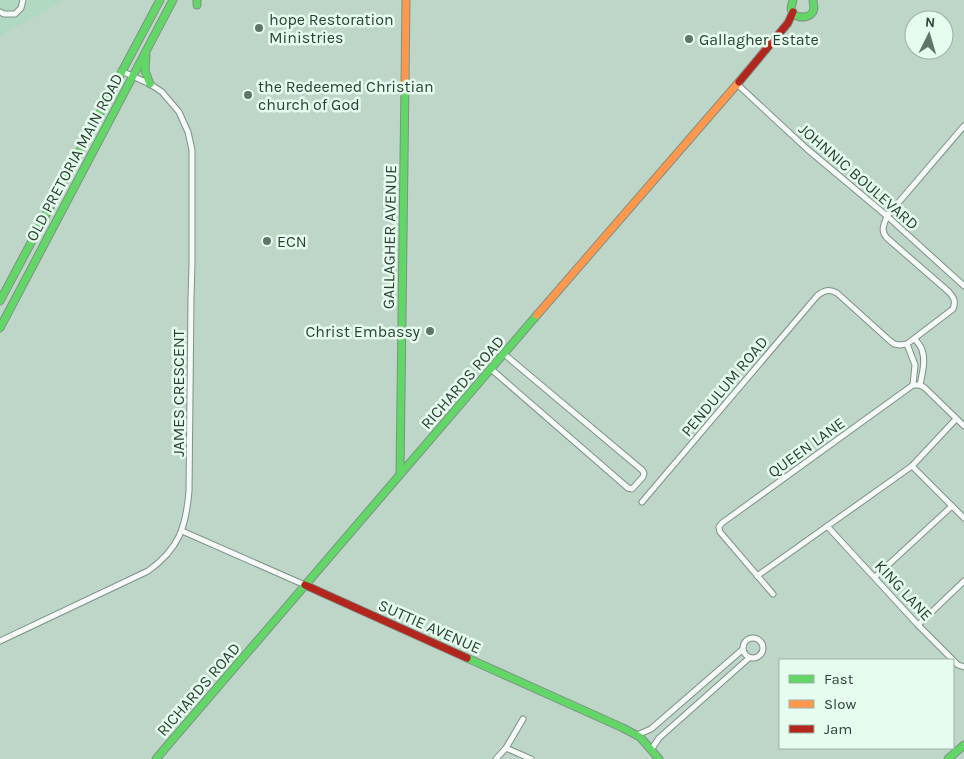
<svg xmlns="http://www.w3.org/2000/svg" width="964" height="759" font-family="Karla,sans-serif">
  <rect width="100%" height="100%" fill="#bed6c8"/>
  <polygon fill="#b1d9c1" points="0,0 65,0 0,36"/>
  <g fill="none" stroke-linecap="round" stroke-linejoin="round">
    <g stroke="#7e9187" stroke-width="7">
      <g id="street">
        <polyline points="0,12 4,14 15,14 21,8 23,0"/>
        <polyline points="737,84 807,149 887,216 964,286"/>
        <path d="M915 339C917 342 921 346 922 350 926 361 922 374 920 385"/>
        <polyline points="907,344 915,365 913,385"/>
        <polyline points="491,369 628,488 632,489 643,477 644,473 642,470 504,354"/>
        <polyline points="912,466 964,518"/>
        <path d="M642 502 817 296C824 290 829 289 837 293L889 340 894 344 900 345 907 344 953 309C956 301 954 298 949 292L887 238C880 230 884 225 887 216L964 126"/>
        <polyline points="827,526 918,625 958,665 964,667"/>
        <polyline points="182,531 305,585"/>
        <polyline points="757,576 912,466 956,419"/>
        <polyline points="875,577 952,506"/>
        <polyline points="773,594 720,532 719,527 722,523 913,385 920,385 925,388 964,426"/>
        <polyline points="918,625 964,581"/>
        <circle cx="753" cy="648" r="10"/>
        <path d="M0 641 148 571C179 549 186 527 189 491L191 298 192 263V150L188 132 179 112 162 92 150 84 121 71"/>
        <polyline points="637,735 651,729 742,650"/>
        <polyline points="506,748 531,759"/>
        <polyline points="651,750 659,738 749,658"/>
        <polyline points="496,759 506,748 523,719"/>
      </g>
    </g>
    <g stroke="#7e9187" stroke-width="9">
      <g id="fast">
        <polyline points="197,0 197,5"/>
        <path d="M793 0C793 1 791 7 791 8 792 20 813 20 814 8 814 8 813 1 813 0"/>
        <polyline points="146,55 145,71 150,84"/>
        <polyline points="0,301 160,0"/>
        <polyline points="0,328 173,0"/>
        <polyline points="400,474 405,82"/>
        <polyline points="467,658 623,728 640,737 659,759"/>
        <polyline points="156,759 537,315"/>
        <polyline points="948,759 964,745"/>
      </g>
    </g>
    <g stroke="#7e9187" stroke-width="9">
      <g id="slow">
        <polyline points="405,82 406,0"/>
        <polyline points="537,315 739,82"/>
      </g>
    </g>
    <g stroke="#7e9187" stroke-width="9">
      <g id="jam">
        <polyline points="739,82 788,23 793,12"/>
        <polyline points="305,585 467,658"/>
      </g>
    </g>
    <use href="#street" stroke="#f5f9f7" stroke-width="5"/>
    <use href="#fast" stroke="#63d668" stroke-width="7"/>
    <use href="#slow" stroke="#ff974d" stroke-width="7"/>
    <use href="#jam" stroke="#b3261e" stroke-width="7"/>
  </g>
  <g fill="#607468" stroke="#e6fcee" stroke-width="2">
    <circle cx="259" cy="28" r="5"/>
    <circle cx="689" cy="39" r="5"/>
    <circle cx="248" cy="95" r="5"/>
    <circle cx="267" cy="241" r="5"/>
    <circle cx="430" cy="331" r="5"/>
  </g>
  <g text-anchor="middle" stroke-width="5" stroke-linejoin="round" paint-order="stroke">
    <g font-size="16" fill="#2e4035" stroke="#e6fcee" text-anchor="start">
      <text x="269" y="25">hope Restoration<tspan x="269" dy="18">Ministries</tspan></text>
      <text x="699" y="45">Gallagher Estate</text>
      <text x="258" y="92">the Redeemed Christian<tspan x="258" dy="18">church of God</tspan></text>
      <text x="277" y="247">ECN</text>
      <text x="420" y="337" text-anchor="end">Christ Embassy</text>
    </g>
    <g font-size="16" fill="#2e4035" stroke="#e6fcee">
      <text transform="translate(74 157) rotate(-62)" y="6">OLD PRETORIA MAIN ROAD</text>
      <text transform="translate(859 176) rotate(41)" y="6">JOHNNIC BOULEVARD</text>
      <text transform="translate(389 237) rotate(-89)" y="6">GALLAGHER AVENUE</text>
      <text transform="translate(462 382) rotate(-49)" y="6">RICHARDS ROAD</text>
      <text transform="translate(724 386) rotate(-50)" y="6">PENDULUM ROAD</text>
      <text transform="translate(178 393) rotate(-90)" y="6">JAMES CRESCENT</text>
      <text transform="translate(806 447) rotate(-36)" y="6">QUEEN LANE</text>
      <text transform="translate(904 590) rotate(47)" y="6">KING LANE</text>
      <text transform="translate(430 626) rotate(24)" y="6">SUTTIE AVENUE</text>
      <text transform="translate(198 689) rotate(-49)" y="6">RICHARDS ROAD</text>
    </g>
  </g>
  <rect x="779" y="659" width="175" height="90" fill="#e6fcee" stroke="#9cb1a4"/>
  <rect x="789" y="675" width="25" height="8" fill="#63d668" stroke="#9cb1a4"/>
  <text x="824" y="684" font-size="15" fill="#2e4035">Fast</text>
  <rect x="789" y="700" width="25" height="8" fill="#ff974d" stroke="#9cb1a4"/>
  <text x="824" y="709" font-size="15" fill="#2e4035">Slow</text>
  <rect x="789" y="725" width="25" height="8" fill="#b3261e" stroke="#9cb1a4"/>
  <text x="824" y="734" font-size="15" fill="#2e4035">Jam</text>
  <g transform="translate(929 35) rotate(5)"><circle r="24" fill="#e6fcee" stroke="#9cb1a4"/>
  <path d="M0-4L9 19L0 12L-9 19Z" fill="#607468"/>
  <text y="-8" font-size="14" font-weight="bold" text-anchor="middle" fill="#2e4035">N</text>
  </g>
</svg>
